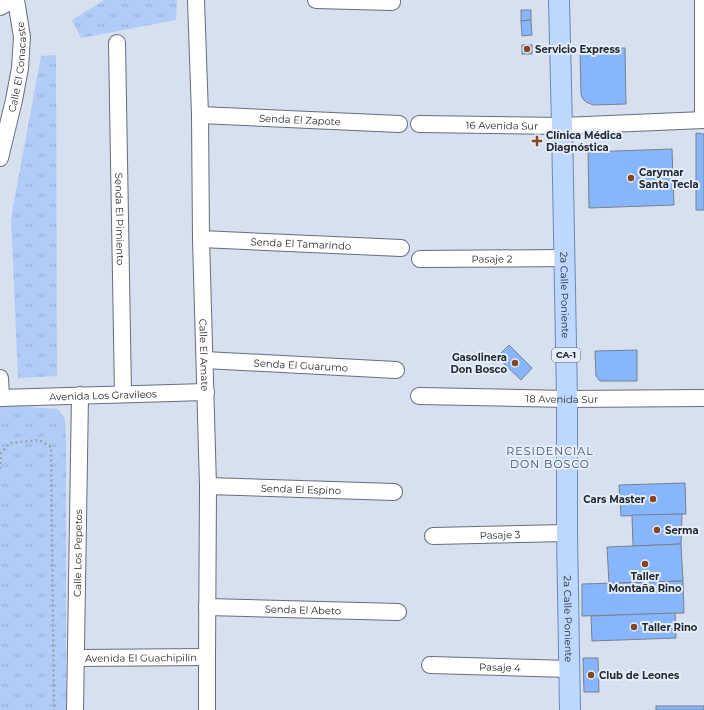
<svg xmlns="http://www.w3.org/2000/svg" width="704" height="710" font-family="Montserrat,sans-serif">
  <defs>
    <pattern id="park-tufts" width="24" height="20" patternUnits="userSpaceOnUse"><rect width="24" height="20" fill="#b0ccf7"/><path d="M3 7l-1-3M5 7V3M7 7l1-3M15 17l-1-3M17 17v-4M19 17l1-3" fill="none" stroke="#97afd4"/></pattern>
  </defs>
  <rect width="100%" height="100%" fill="#d6e0ef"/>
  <g fill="url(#park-tufts)">
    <polygon points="104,0 177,0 176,20 81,38 72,20"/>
    <polygon points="56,55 57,376 18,378 11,218 41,56"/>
    <polygon points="1,405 58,409 65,419 66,442 66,710 0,710 0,406"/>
  </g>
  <g fill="#88b6fc" stroke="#78818e">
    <polygon points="521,10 531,10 531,20 521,21"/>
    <polygon points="531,20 532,35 522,36 521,21"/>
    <rect x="522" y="45" width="10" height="9"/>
    <polygon points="625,48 626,104 593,105 586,102 583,99 581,94 580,49"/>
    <polygon points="696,133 704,134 704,210 696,210"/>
    <polygon points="672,149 674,205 589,208 588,152"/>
    <polygon points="509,345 532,368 521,380 497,357"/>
    <polygon points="637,350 637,381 600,381 596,376 595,351"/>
    <polygon points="685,483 686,514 621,516 619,485"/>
    <polygon points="682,514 681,544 633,546 632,515"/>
    <polygon points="681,544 683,581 609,583 607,547"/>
    <polygon points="683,581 684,613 582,616 582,584"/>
    <polygon points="675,613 676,638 592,641 591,616"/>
    <polygon points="583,658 598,658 599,692 584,692"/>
    <rect x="656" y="706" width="48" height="4"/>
  </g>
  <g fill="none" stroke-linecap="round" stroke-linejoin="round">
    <g stroke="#666e7b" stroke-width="18">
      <g id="minor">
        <path id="s1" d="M196 0 200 115 201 239 208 486 207 657V710"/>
        <polyline points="316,0 392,2"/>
        <polyline points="703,2 703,120"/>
        <polyline points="0,7 13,0"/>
        <path id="s2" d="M117 43 123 394"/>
        <path id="s3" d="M200 115 399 124"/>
        <path id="s4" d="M419 124 562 126 704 120"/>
        <path id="s5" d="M0 158 14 100 20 68 22 37 16 0"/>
        <path id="s6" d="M201 239 401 248"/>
        <path id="s7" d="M420 259 564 258"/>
        <path id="s8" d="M205 360 396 370"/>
        <polyline points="0,378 1,398"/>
        <path id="s9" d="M419 396 567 399 704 398"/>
        <path id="s10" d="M0 398 206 392"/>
        <path id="s11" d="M208 486 394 492"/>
        <path id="s12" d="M433 536 567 533"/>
        <path id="s13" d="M207 607 398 612"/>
        <path id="s14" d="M76 658 207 657"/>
        <path id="s15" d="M430 665 569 669"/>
        <path id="s16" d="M75 710 80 395"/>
      </g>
    </g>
    <g stroke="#6b89b6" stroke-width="22">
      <g id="major">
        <path id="s17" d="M559 0 562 126 567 399V533L570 710"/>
      </g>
    </g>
    <polyline stroke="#99a1ad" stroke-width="2.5" stroke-dasharray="2 3" stroke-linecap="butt" points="0,469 1,453 10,443 39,440 51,447 54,710"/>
    <use href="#minor" stroke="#fff" stroke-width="16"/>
    <use href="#major" stroke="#bdd7fe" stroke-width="20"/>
  </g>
  <g fill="#88441a" stroke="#e3edfc" stroke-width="1.5">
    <circle cx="527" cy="49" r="4"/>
    <path d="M535 135h4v4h4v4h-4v4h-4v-4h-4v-4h4z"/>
    <circle cx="631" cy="178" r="4"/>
    <circle cx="515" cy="363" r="4"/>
    <circle cx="653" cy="499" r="4"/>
    <circle cx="657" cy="530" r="4"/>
    <circle cx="645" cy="564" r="4"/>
    <circle cx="634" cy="627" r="4"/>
    <circle cx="591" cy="675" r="4"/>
  </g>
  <g text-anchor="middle" stroke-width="4" stroke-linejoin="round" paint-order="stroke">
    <rect fill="#e3edfc" stroke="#5e646c" stroke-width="1" x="552" y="348" width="28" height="14" rx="3"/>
    <g font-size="9" font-weight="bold" fill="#25292f">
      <text x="566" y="358">CA-1</text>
    </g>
    <g font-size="10" font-weight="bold" fill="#25292f" stroke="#e3edfc" text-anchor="start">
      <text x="535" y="53">Servicio Express</text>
      <text x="546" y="139">Clínica Médica<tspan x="546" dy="12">Diagnóstica</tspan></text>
      <text x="639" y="176">Carymar<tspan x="639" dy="12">Santa Tecla</tspan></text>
      <text x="507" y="361" text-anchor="end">Gasolinera<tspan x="507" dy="12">Don Bosco</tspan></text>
      <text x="645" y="503" text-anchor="end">Cars Master</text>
      <text x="665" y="534">Serma</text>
      <text x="645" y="580" text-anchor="middle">Taller<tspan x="645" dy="12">Montaña Rino</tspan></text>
      <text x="642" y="631">Taller Rino</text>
      <text x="599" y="679">Club de Leones</text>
    </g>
    <g font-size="10" fill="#25292f" stroke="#e3edfc">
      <text dy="4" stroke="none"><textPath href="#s5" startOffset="93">Calle El Conacaste</textPath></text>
      <text dy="4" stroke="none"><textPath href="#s3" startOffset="100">Senda El Zapote</textPath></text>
      <text dy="4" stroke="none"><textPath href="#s4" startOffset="83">16 Avenida Sur</textPath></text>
      <text dy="4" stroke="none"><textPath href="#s2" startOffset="176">Senda El Pimiento</textPath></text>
      <text dy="4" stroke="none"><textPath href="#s6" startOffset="100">Senda El Tamarindo</textPath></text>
      <text dy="4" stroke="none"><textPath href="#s7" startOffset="72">Pasaje 2</textPath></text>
      <text dy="4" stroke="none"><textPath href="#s17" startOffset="295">2a Calle Poniente</textPath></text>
      <text dy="4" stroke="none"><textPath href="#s1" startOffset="355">Calle El Amate</textPath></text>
      <text dy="4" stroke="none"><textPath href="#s8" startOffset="96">Senda El Guarumo</textPath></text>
      <text dy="4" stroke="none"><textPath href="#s10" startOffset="103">Avenida Los Gravileos</textPath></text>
      <text dy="4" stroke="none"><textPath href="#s9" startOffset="143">18 Avenida Sur</textPath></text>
      <text dy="4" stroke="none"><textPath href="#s11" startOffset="93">Senda El Espino</textPath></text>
      <text dy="4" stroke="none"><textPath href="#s12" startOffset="67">Pasaje 3</textPath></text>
      <text dy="4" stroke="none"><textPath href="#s16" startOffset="157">Calle Los Pepetos</textPath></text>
      <text dy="4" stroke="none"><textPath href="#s13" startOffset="96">Senda El Abeto</textPath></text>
      <text dy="4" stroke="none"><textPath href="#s17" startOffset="619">2a Calle Poniente</textPath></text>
      <text dy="4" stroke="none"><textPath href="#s14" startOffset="65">Avenida El Guachipilín</textPath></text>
      <text dy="4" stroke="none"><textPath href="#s15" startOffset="70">Pasaje 4</textPath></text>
    </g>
    <g font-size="11" letter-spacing="1" fill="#4b5460" stroke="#e3edfc">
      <text x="550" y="455">RESIDENCIAL<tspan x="550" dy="13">DON BOSCO</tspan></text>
    </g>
  </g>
</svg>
